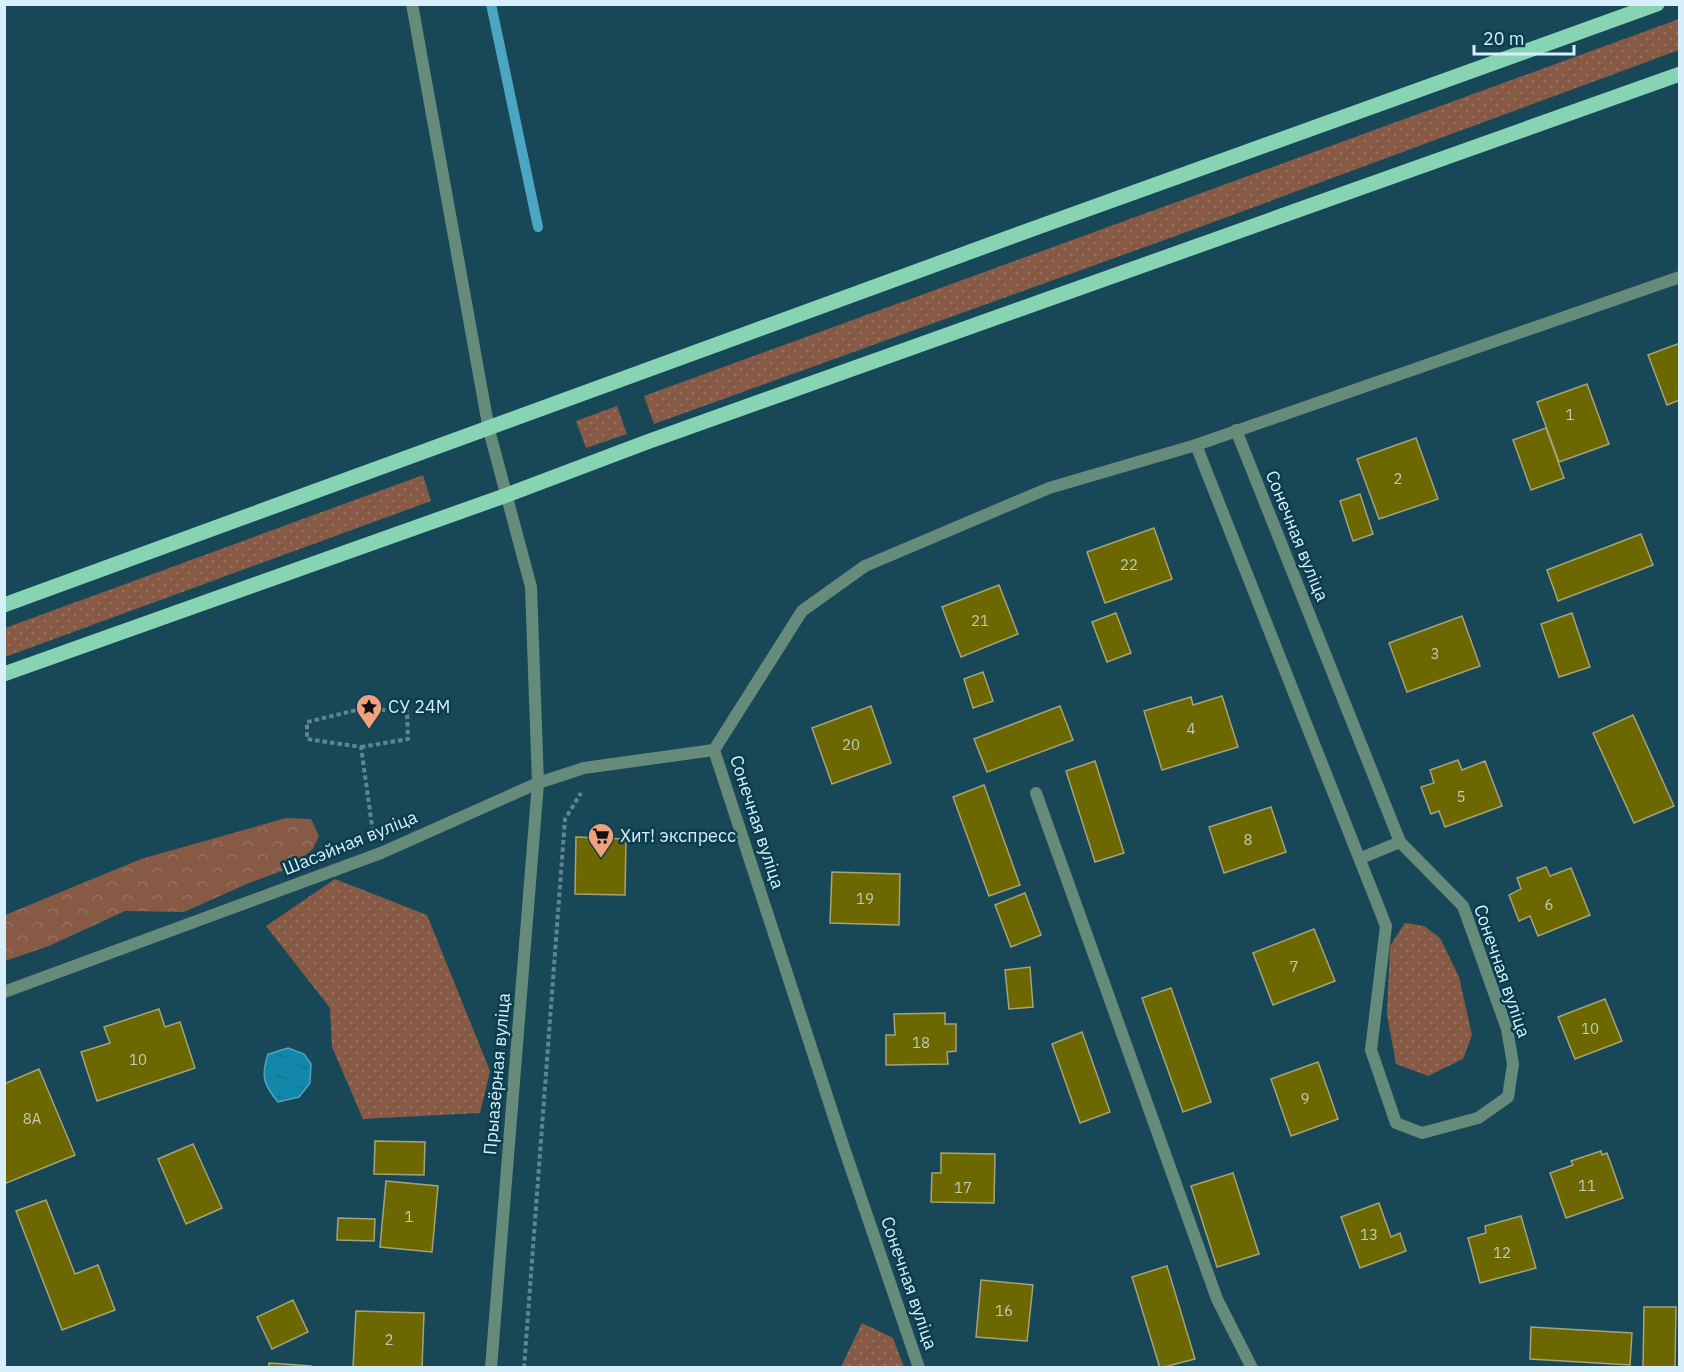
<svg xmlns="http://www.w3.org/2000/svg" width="1684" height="1372" font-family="'IBM Plex Sans',sans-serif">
  <defs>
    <pattern id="grass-dots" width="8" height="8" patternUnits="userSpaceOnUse" patternTransform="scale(1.5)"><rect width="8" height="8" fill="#875a46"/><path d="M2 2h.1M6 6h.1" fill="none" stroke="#977262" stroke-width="1.8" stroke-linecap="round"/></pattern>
    <pattern id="forest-crowns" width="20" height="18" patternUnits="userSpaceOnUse" patternTransform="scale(1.5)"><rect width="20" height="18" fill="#875a46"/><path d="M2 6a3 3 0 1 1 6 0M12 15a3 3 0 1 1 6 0" fill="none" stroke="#977262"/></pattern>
    <pattern id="water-ripples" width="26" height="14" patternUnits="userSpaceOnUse" patternTransform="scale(1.5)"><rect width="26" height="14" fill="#1187aa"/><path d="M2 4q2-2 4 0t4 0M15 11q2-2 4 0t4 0" fill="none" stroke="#246e84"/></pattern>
  </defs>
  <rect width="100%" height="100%" fill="#184758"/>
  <g fill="url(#grass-dots)">
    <polygon points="1679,19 1679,50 1181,234 654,424 644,396"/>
    <polygon points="617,406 627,434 586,448 576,421"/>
    <polygon points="423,475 431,501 5,657 5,628"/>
    <polygon points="335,879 427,915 490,1071 480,1113 363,1119 332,1047 330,1008 266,926"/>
    <polygon points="1405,923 1424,926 1440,938 1459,977 1472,1035 1463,1059 1428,1076 1396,1064 1387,1014 1390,946"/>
    <polygon points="862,1323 893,1338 904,1367 841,1367"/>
  </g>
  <polygon fill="url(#forest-crowns)" points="286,818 311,819 319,836 313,849 290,868 249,883 184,912 125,911 49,946 5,961 5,915 141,859"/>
  <path fill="url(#water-ripples)" stroke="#4ca6c2" stroke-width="1.5" d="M288 1048 304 1054 311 1064 310 1083 299 1097 278 1102C263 1084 261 1076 268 1054Z"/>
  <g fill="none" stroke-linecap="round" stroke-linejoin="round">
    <polyline stroke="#4ca6c2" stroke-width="10" points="491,4 538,227"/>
  </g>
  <g fill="#6d6700" stroke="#a5a379" stroke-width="1.5">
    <polygon points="1680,343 1680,400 1667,405 1648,355"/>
    <polygon points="1587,384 1609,444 1559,462 1537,402"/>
    <polygon points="1546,428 1564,478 1531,490 1513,440"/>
    <polygon points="1416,438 1438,499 1379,519 1357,459"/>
    <polygon points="1360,494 1373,534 1353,541 1340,501"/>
    <polygon points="1154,528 1172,579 1105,603 1087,552"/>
    <polygon points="1641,534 1653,565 1558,601 1547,570"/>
    <polygon points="999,585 1018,634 961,657 942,607"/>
    <polygon points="1116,613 1131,653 1107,662 1092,622"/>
    <polygon points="1572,613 1590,667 1559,677 1541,624"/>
    <polygon points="1462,616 1480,666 1407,692 1389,643"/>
    <polygon points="983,672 993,701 973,708 964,679"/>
    <polygon points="1222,696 1238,747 1162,770 1144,711 1191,697 1193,705"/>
    <polygon points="871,706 891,763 832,784 812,728"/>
    <polygon points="1060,706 1073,740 987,772 974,739"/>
    <polygon points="1633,715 1674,806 1634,823 1593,733"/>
    <polygon points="1458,760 1462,770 1485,761 1502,806 1445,827 1439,811 1431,814 1421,787 1434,783 1430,770"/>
    <polygon points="1095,761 1124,853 1095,862 1066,771"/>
    <polygon points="984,785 1020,885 989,896 953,797"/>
    <polygon points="1271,807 1286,852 1224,873 1209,827"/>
    <polygon points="576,837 626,839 625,895 575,894"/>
    <polygon points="1546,867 1550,876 1571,868 1590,915 1538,936 1530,916 1519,921 1509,895 1521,889 1517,878"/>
    <polygon points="832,872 900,874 899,925 830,923"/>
    <polygon points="1025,893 1041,935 1011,947 995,905"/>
    <polygon points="1314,929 1335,981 1273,1005 1253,953"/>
    <polygon points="1030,967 1033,1007 1009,1009 1005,970"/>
    <polygon points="1171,988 1211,1102 1183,1112 1142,998"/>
    <polygon points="1605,999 1622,1041 1575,1059 1558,1017"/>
    <polygon points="159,1009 165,1027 180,1022 195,1068 97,1101 81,1052 110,1043 104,1027"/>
    <polygon points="945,1013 945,1024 956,1024 956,1051 947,1052 948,1064 886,1065 886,1035 895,1035 894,1014"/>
    <polygon points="1082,1032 1110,1112 1080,1123 1052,1044"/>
    <polygon points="1318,1062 1338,1119 1291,1136 1271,1079"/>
    <polygon points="39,1069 75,1155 4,1184 4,1084"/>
    <polygon points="375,1141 425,1142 424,1175 374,1174"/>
    <polygon points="193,1144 222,1208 186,1224 158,1159"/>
    <polygon points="1601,1151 1602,1155 1607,1153 1623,1198 1566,1218 1550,1173 1573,1165 1571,1161"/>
    <polygon points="941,1153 995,1154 994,1203 931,1202 932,1173 941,1173"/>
    <polygon points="1233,1173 1259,1254 1217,1267 1191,1186"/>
    <polygon points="386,1181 438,1186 432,1252 380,1247"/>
    <polygon points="46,1200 75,1274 98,1265 115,1310 62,1330 16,1211"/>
    <polygon points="1379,1203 1391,1237 1400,1233 1406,1251 1360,1268 1341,1217"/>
    <polygon points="1521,1216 1536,1268 1480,1283 1468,1238 1486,1233 1485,1226"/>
    <polygon points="338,1218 375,1219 374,1241 337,1240"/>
    <polygon points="1167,1266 1195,1359 1160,1368 1132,1277"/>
    <polygon points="981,1280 1033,1285 1027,1341 976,1337"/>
    <polygon points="293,1300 308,1332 272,1349 257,1317"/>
    <polygon points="1644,1307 1676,1307 1675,1368 1643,1368"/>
    <polygon points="356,1311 424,1313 422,1368 353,1368"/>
    <polygon points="1531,1327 1632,1333 1630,1365 1530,1359"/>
    <polygon points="269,1363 311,1366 311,1368 269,1368"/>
  </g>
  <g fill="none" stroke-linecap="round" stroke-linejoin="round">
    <g stroke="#5f8594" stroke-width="4" stroke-dasharray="4.5 3" stroke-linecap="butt">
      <polyline points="361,747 408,739 407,711 361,709 307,722 307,739 361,747 373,833"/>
      <polyline points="524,1368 565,819 581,793"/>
    </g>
    <g stroke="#678b7b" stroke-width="12">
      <polyline points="1036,793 1217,1299 1252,1368"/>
      <polyline points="1361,858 1400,842"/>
    </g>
    <g stroke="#678b7b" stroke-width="12">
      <polyline points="412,4 489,430 531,587 538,783 491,1368"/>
      <polyline points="1196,445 1386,926 1371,1050 1396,1123 1422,1133 1478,1118 1508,1097 1513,1064 1507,1029 1463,906 1400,842 1236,430"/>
      <polyline points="4,992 381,853 538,783 584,768 714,750"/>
      <polyline points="919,1368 844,1148 714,750 802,611 865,566 1049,488 1196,445 1680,277"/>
    </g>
    <g stroke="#86d4b3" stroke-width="15">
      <polyline points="4,605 1038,227 1657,4"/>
      <polyline points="4,674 507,495 647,442 1680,74"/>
    </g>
  </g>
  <defs>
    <g id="sight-pin" transform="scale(1.35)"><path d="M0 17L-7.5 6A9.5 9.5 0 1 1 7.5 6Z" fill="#f1a17c" stroke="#0a3d4d"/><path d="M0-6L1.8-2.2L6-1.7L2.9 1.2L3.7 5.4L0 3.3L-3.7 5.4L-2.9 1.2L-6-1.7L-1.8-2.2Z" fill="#111"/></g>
    <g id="supermarket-pin" transform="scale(1.35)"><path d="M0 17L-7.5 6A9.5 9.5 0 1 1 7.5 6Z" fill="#f1a17c" stroke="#0a3d4d"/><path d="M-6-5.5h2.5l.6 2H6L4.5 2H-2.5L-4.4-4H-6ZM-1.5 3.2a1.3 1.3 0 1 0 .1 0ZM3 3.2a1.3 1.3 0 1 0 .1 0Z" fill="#111"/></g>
  </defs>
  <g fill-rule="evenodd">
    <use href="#sight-pin" x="369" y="707"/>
    <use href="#supermarket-pin" x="601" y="836"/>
  </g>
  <g text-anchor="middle" stroke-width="5" stroke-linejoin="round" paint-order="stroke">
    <g font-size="15" fill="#bccdbc">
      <text x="1570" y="420">1</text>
      <text x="1398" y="484">2</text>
      <text x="1129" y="570">22</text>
      <text x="980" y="626">21</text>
      <text x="1435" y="659">3</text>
      <text x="1191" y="734">4</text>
      <text x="851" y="750">20</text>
      <text x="1461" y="802">5</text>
      <text x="1248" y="845">8</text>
      <text x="865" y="904">19</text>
      <text x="1549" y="910">6</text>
      <text x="1294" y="972">7</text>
      <text x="1590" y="1034">10</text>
      <text x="921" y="1048">18</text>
      <text x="138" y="1065">10</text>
      <text x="1305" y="1104">9</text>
      <text x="32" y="1124">8А</text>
      <text x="1587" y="1191">11</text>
      <text x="963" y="1193">17</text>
      <text x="409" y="1222">1</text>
      <text x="1369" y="1240">13</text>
      <text x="1502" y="1258">12</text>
      <text x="1004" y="1316">16</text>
      <text x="389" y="1345">2</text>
    </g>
    <g font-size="18" fill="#d7effa" stroke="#0a3d4d">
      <text transform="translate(1297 536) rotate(68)" y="6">Сонечная вуліца</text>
      <text transform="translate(757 822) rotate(72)" y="6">Сонечная вуліца</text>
      <text transform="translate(350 843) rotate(-22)" y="6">Шасэйная вуліца</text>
      <text transform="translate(1502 971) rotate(71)" y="6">Сонечная вуліца</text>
      <text transform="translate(497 1074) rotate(-85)" y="6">Прыазёрная вуліца</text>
      <text transform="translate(909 1283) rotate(71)" y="6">Сонечная вуліца</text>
    </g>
    <g font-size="18" fill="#d7effa" stroke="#0a3d4d" text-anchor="start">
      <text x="388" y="713">СУ 24М</text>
      <text x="620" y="842">Хит! экспресс</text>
    </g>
  </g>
  <rect width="1684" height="1372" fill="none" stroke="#d7effa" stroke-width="12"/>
  <path d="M1474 45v9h100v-9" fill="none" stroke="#d7effa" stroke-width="3"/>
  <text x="1483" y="45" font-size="18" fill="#d7effa" stroke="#0a3d4d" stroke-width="4.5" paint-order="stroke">20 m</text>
</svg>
